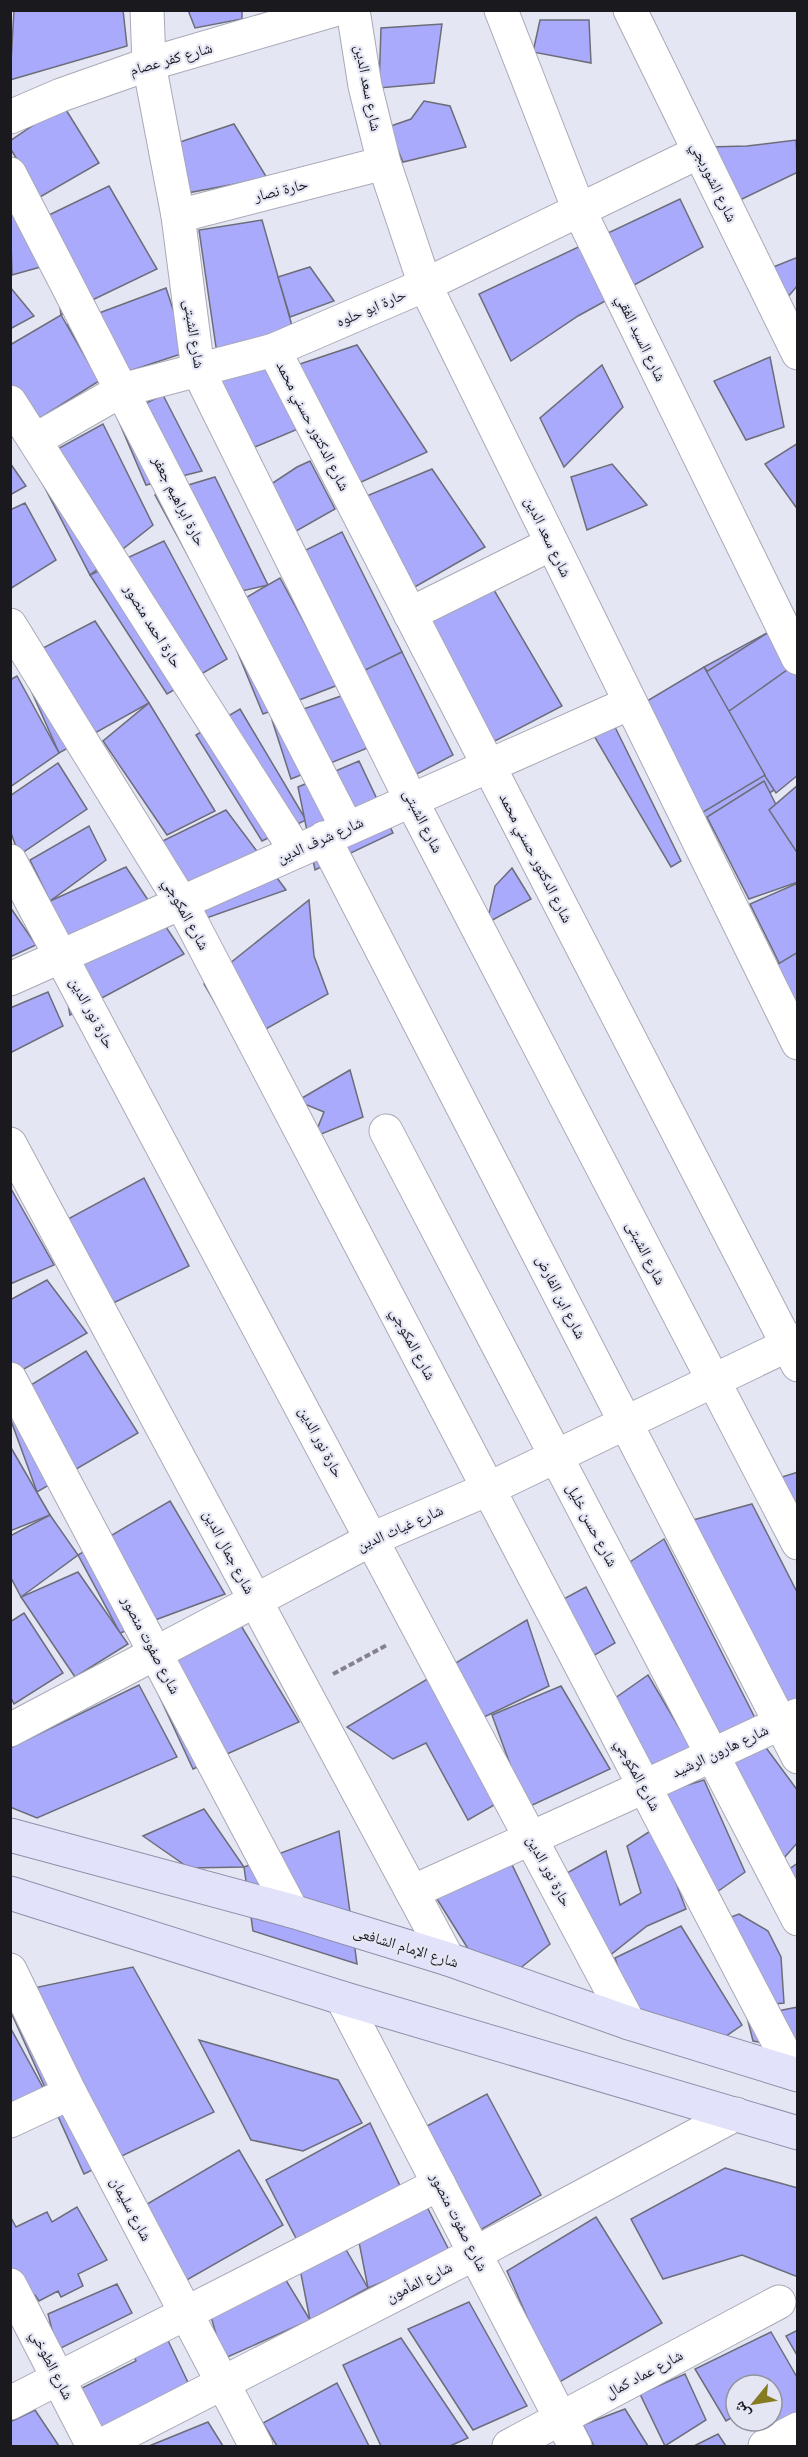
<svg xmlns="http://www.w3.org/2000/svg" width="808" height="2457" font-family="Montserrat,'Noto Naskh Arabic',sans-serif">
  <rect width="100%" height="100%" fill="#e5e6f4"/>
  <g fill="#a9aafb" stroke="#6c6d79" stroke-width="1.5">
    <polygon points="14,10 123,10 127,46 10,80"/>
    <polygon points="188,10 242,10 242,19 195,28"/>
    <polygon points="540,20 589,20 591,63 533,52"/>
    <polygon points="442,24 434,83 379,88 381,28"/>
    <polygon points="424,101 450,106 466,147 403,162 388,127 411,119"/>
    <polygon points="63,105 99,163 40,197 10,148 10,141"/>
    <polygon points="234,124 267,178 182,194 177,143"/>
    <polygon points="796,140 798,172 738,201 708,147 747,146"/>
    <polygon points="109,186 157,269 61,315 49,215"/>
    <polygon points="680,199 703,247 578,316 511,361 479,294"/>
    <polygon points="10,209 44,266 12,275"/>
    <polygon points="262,220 296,340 217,354 199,230"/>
    <polygon points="798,257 798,285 787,298 771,268"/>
    <polygon points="310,267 334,301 290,317 278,277"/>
    <polygon points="10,287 34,316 10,329"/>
    <polygon points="166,288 187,352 99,381 67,325"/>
    <polygon points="61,315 99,381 10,437 10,345"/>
    <polygon points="357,345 427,452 346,489 297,365"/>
    <polygon points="770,357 784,427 746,440 714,381"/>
    <polygon points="272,360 310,424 243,452 207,380"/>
    <polygon points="602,365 623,407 564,467 540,418"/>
    <polygon points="163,395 202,471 146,485 117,417"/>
    <polygon points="103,424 153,525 90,575 32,463"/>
    <polygon points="798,443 798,510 765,464"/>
    <polygon points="310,461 335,509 277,542 256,494 297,467"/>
    <polygon points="10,463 26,486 10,495"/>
    <polygon points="612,464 647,505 587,530 571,477"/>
    <polygon points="432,469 485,547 413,588 352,502"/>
    <polygon points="215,477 268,585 211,598 155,495"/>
    <polygon points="25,503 56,560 10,589 10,510"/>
    <polygon points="342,532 402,652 354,676 294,556"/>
    <polygon points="164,541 227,659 167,694 90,575"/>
    <polygon points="280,578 338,685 263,714 221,612"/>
    <polygon points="491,585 562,706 489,744 427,621"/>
    <polygon points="95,621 149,703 59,753 18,661"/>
    <polygon points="776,628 794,665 734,707 704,667"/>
    <polygon points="769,632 798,691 798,774 711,832 637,716"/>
    <polygon points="402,652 453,755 409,778 357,674"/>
    <polygon points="794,665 798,671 798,775 776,793 725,714"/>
    <polygon points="704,667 765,775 700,814 642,704"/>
    <polygon points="17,676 59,753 10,787 10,680"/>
    <polygon points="344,695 375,745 291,779 272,720"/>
    <polygon points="149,703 215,811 167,835 103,741"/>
    <polygon points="240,709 306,820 262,841 196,735"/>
    <polygon points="612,721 681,861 671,867 590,729"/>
    <polygon points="359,761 393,833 315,870 298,787"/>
    <polygon points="58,763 87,809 19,855 10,830 10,796"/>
    <polygon points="764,781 798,848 798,882 749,899 707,817"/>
    <polygon points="798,785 798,854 769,810"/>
    <polygon points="226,810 286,890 178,928 136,854"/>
    <polygon points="89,826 106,860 50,901 30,860"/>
    <polygon points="126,867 184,954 70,1015 50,901"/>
    <polygon points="512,868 531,899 487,923 495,886"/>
    <polygon points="798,883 798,992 791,987 750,904"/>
    <polygon points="309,900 314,956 328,994 239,1044 204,984"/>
    <polygon points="10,907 36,945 10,957"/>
    <polygon points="798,952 798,1029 763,973"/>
    <polygon points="48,992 63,1026 10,1053 10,1008"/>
    <polygon points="350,1070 363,1117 314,1137 324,1112 297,1101"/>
    <polygon points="144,1178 189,1266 99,1310 55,1226"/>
    <polygon points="10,1187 54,1265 10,1284"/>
    <polygon points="47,1280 87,1333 10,1377 10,1300"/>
    <polygon points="86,1351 138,1433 37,1492 10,1418 10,1398"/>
    <polygon points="10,1446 50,1515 10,1531"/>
    <polygon points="798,1472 798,1516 779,1478"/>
    <polygon points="170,1501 225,1594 120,1633 78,1555"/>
    <polygon points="752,1504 798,1594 798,1701 785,1708 693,1520"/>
    <polygon points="50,1515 78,1555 21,1597 10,1576 10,1536"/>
    <polygon points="664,1539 756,1720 714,1741 624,1566"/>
    <polygon points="78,1572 128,1644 75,1677 21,1597"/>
    <polygon points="586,1587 615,1643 588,1659 558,1602"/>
    <polygon points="24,1613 63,1673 14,1704 10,1696 10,1622"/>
    <polygon points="527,1620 549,1686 482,1718 454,1664"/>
    <polygon points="240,1624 299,1722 193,1769 150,1676"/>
    <polygon points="434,1675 496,1804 468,1820 426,1743 393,1759 347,1727"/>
    <polygon points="648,1675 694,1753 651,1771 611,1701"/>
    <polygon points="139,1685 177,1757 37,1818 10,1807 10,1748"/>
    <polygon points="561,1686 610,1769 526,1808 492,1715"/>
    <polygon points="764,1745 798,1791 798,1842 784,1858 729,1766"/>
    <polygon points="704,1780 745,1872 717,1892 661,1793"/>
    <polygon points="204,1809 244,1867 189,1868 143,1836"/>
    <polygon points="655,1828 686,1909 647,1926 604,1960 560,1877 606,1851 620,1905 641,1893 627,1846"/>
    <polygon points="339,1831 357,1964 253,1931 244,1867"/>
    <polygon points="506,1852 550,1944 518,1970 472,1955 432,1891"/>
    <polygon points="798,1863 798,1892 785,1872"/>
    <polygon points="739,1914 768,1931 781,1957 784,2003 764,2005 723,1920"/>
    <polygon points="681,1926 742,2025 719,2041 633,2015 615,1958"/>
    <polygon points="133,1967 214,2112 84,2174 10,2010 10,1993"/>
    <polygon points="798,2007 798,2049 753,2041 747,2017"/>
    <polygon points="10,2027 47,2095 10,2114"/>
    <polygon points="199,2040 338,2080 362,2123 303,2151 251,2140"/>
    <polygon points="487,2094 541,2195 475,2233 425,2127"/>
    <polygon points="370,2123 403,2192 300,2246 266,2180"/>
    <polygon points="239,2150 283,2225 178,2285 137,2210"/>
    <polygon points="725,2168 798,2188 798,2277 742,2255 663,2279 631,2219"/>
    <polygon points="425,2203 451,2254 368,2288 358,2237"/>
    <polygon points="77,2207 107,2260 78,2274 83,2286 61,2297 58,2291 39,2301 35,2295 27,2300 10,2266 10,2216 16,2227 47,2212 52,2222"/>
    <polygon points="596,2217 662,2323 556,2384 507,2271"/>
    <polygon points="344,2246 368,2288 310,2320 300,2269"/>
    <polygon points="278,2267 310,2320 223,2359 210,2313"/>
    <polygon points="117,2284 132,2313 57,2350 48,2314"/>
    <polygon points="469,2302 527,2406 473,2430 408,2329"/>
    <polygon points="163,2330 193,2393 102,2440 76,2391 136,2361 131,2348"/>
    <polygon points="798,2330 798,2357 786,2336"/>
    <polygon points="771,2332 798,2379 798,2446 786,2446 772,2418 772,2385 736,2385 736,2415 726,2421 695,2369"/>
    <polygon points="401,2338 468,2438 450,2446 381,2446 343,2365"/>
    <polygon points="685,2374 706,2420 665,2446 640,2394"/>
    <polygon points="337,2383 369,2446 277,2446 263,2423"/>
    <polygon points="625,2409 648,2446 594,2446 583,2425"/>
    <polygon points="35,2410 59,2446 10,2446 10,2422"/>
    <polygon points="208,2422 223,2446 149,2446"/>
    <polygon points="718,2434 726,2446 694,2446"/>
  </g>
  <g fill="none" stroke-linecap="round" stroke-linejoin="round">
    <g stroke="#a9a9b7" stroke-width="35">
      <g id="minor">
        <polyline points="147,10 149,64 178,216 198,370 411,800 798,1543"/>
        <polyline points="353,10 365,86 384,163 425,285 798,1043"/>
        <polyline points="501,10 579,210 798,658"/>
        <polyline points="630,10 798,353"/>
        <polyline points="10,117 61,95 149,64 334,10"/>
        <polyline points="10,174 347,828"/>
        <polyline points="178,216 384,163"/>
        <polyline points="274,350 798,1365"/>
        <polyline points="10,402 296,851"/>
        <polyline points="35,440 122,390 274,350 425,285 699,152"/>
        <polyline points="410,614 551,544"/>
        <polyline points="10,625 181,902 795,2074"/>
        <polyline points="324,838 798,1757"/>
        <polyline points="10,861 629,2023"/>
        <polyline points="10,979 630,703"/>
        <polyline points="386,1131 798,1919"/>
        <polyline points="10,1144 448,1959"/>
        <polyline points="10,1379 292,1911"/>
        <polyline points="10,1730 372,1539 488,1489 798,1340"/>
        <polyline points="412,1892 624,1796 798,1715"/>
        <polyline points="10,1970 70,2093 256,2446"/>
        <polyline points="342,1998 575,2446"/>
        <polyline points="10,2121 70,2093"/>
        <polyline points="10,2285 93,2446"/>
        <polyline points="10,2403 439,2184"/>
        <polyline points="100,2446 474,2254 736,2114"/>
        <polyline points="509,2446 779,2302"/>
        <polyline points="765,2446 798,2429"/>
      </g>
    </g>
    <g stroke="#8f90aa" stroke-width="35">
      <g id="major">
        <polyline points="10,1835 292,1911 448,1959 629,2023 798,2075"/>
        <polyline points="10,1893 342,1998 798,2133"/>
      </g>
    </g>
    <polyline stroke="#83838d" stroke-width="4" stroke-dasharray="6 3" stroke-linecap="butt" points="333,1674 387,1645"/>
    <use href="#minor" stroke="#fff" stroke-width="33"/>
    <use href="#major" stroke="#e2e3fa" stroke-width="33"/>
  </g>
  <g text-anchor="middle" stroke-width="4.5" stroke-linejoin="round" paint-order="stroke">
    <g font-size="15" fill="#19191e" stroke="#e5e6f4">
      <text transform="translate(171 59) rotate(-16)" y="5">شارع كفر عصام</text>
      <text transform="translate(368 88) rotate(79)" y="5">شارع سعد الدين</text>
      <text transform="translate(714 182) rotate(64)" y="5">شارع الشوربجي</text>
      <text transform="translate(281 190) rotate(-14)" y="5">حارة نصار</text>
      <text transform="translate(371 308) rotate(-23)" y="5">حارة ابو حلوه</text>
      <text transform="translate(194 334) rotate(81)" y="5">شارع الشبتى</text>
      <text transform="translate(641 338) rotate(64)" y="5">شارع السيد الفقي</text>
      <text transform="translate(313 426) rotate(63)" y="5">شارع الدكتور حسني محمد</text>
      <text transform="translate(179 501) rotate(63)" y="5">حارة ابراهيم جعفر</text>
      <text transform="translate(548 537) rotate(64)" y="5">شارع سعد الدين</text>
      <text transform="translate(153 626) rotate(58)" y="5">حارة احمد منصور</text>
      <text transform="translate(423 821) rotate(63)" y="5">شارع الشبتى</text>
      <text transform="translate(320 840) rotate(-24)" y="5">شارع شرف الدين</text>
      <text transform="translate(536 858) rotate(63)" y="5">شارع الدكتور حسني محمد</text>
      <text transform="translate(186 914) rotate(61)" y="5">شارع المكوجي</text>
      <text transform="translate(92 1013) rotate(62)" y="5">حارة نور الدين</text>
      <text transform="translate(646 1253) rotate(63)" y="5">شارع الشبتى</text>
      <text transform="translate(561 1297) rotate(63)" y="5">شارع ابن الفارض</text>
      <text transform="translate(413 1344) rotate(62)" y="5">شارع المكوجي</text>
      <text transform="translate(321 1442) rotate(62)" y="5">حارة نور الدين</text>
      <text transform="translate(592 1525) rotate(62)" y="5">شارع حسن خليل</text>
      <text transform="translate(400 1528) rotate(-24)" y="5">شارع غياث الدين</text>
      <text transform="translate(229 1552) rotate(62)" y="5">شارع جمال الدين</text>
      <text transform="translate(151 1645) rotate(62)" y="5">شارع صفوت منصور</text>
      <text transform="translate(720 1751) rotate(-25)" y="5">شارع هارون الرشيد</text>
      <text transform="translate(638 1775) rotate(62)" y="5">شارع المكوجي</text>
      <text transform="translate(549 1871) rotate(62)" y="5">حارة نور الدين</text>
      <text transform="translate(406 1947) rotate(17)" y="5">شارع الإمام الشافعى</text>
      <text transform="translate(131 2209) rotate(62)" y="5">شارع سليمان</text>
      <text transform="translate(459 2222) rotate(63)" y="5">شارع صفوت منصور</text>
      <text transform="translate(419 2282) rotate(-27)" y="5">شارع المأمون</text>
      <text transform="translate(52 2365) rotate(63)" y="5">شارع الطوخي</text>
      <text transform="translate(644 2374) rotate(-28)" y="5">شارع عماد كمال</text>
    </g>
  </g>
  <rect width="808" height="2457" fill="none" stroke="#19191e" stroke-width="24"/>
  <g transform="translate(754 2403) rotate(240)"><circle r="28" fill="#e5e6f4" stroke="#93949e" stroke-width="1.5"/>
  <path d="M0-4.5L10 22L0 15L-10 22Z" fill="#857b21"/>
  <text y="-9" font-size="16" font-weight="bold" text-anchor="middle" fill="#19191e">ش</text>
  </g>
</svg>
